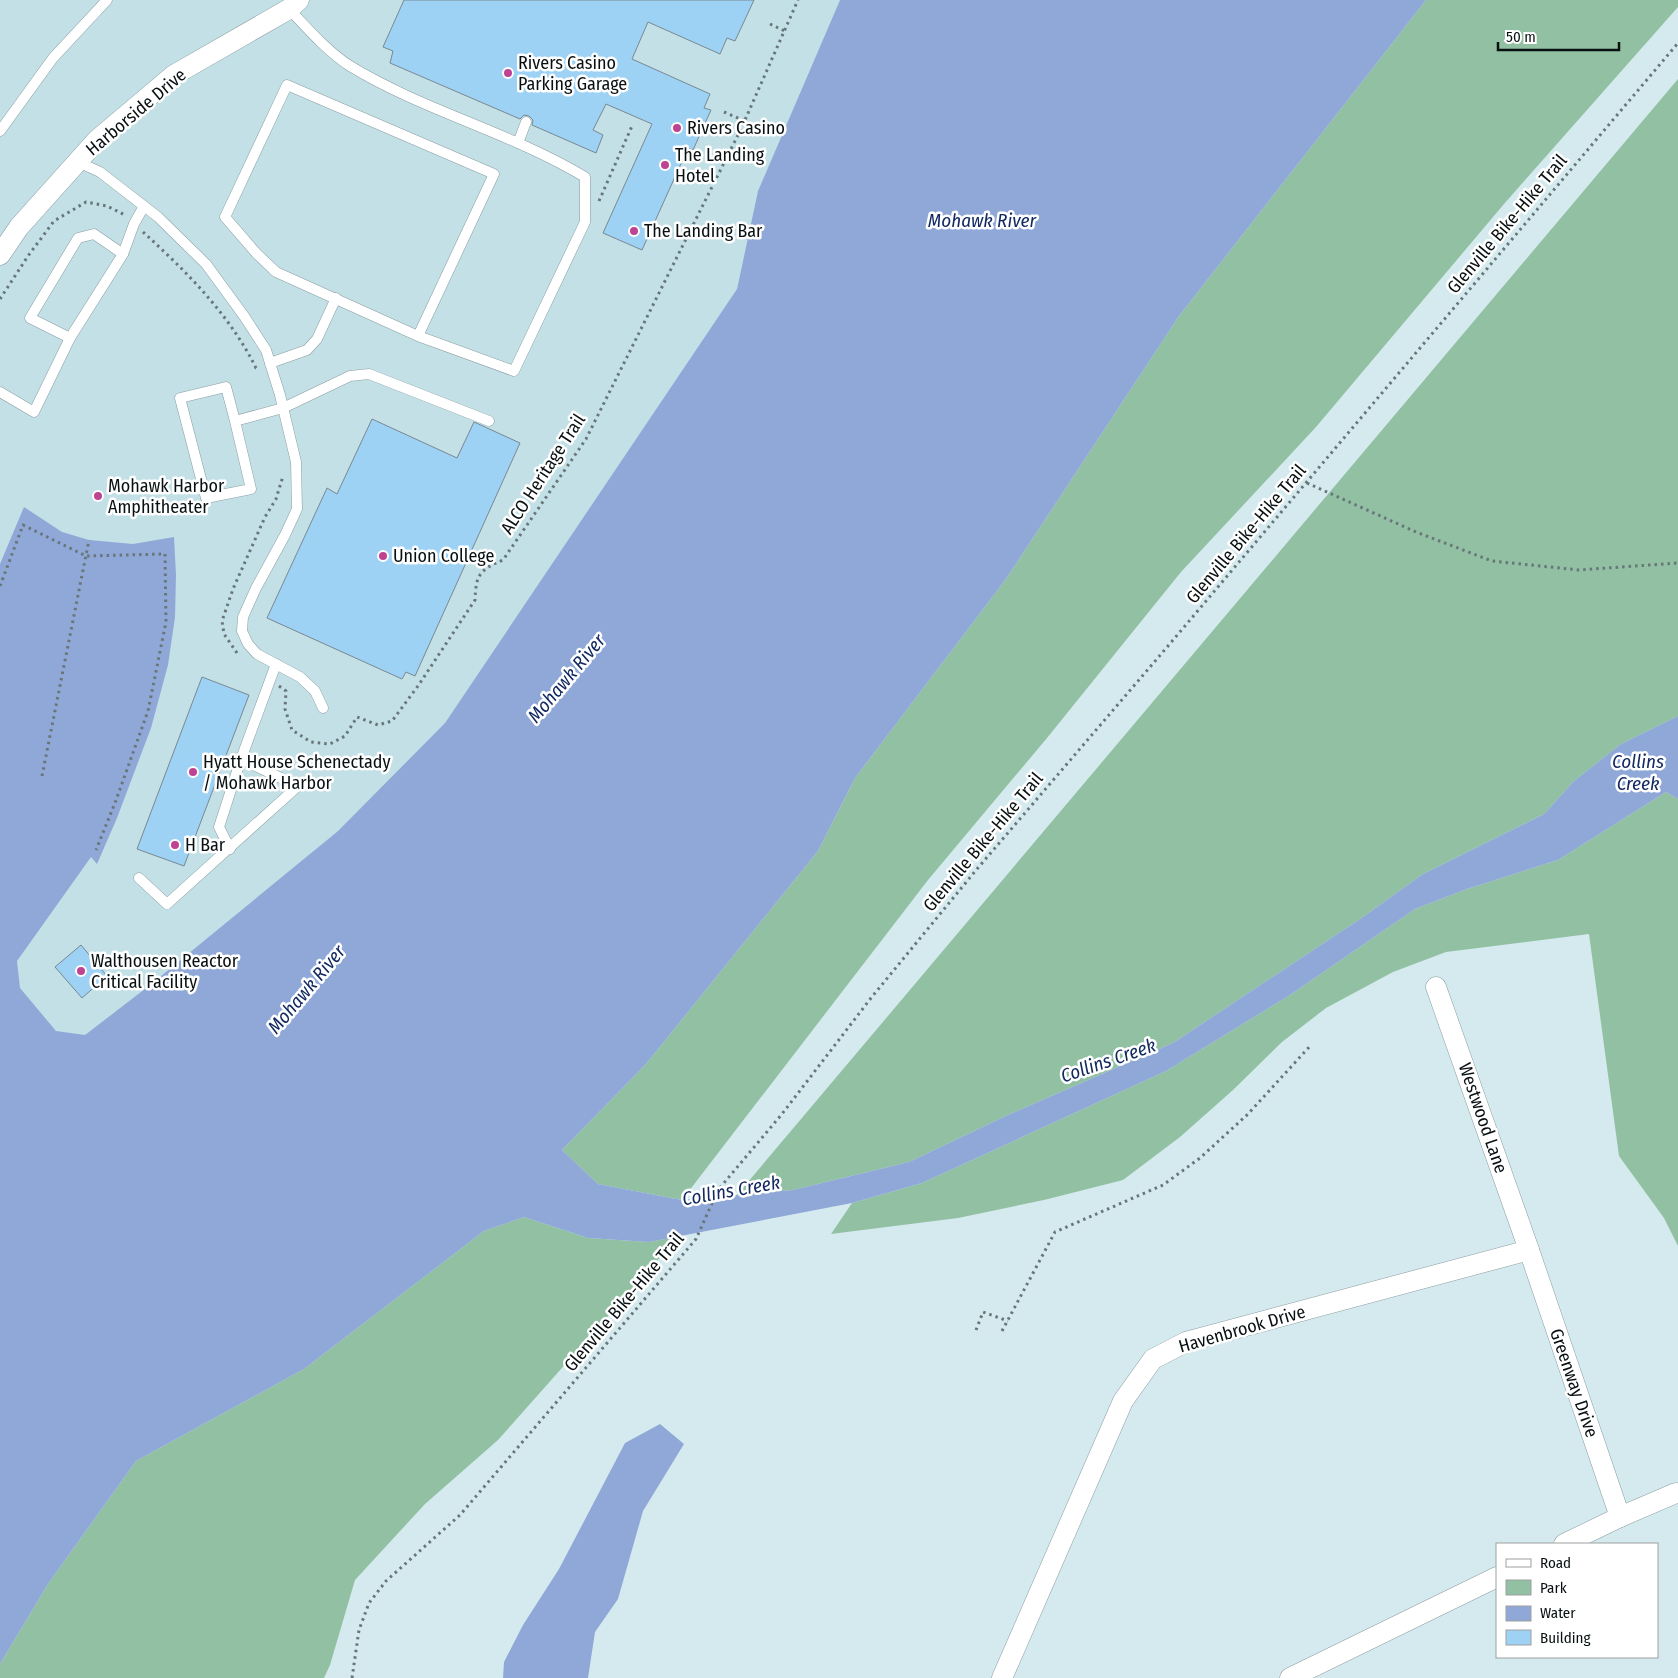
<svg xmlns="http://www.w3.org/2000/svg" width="1678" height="1678" font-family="'Fira Sans Condensed',sans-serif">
  <rect width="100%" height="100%" fill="#d5eaee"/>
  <polygon fill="#c2e0e6" points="0,0 840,0 758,191 737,289 445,723 338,831 150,985 0,1100"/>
  <g fill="#92c0a3">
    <polygon points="1426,0 1678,0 1678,7 1504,204 1316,427 1181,572 1047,738 928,880 682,1200 598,1184 562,1150 646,1064 818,851 855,778 1006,579 1179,316"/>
    <polygon points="1678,79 1678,716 1621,744 1574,781 1544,814 1423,874 1360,919 1173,1043 1010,1114 909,1162 793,1190 737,1195"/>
    <polygon points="1666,792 1678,799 1678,1246 1664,1218 1619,1156 1589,934 1446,952 1393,972 1326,1008 1282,1042 1233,1090 1180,1137 1123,1180 1044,1200 958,1218 831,1234 852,1203 922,1183 1166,1071 1290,995 1415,909 1467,889 1558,860"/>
    <polygon points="524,1217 588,1238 649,1242 679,1236 498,1440 425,1504 355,1580 330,1665 324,1678 0,1678 0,1664 48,1584 136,1461 304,1369 484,1231"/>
  </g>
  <g fill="#90a8d7">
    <polygon points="840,0 1426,0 1179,316 1006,579 855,778 818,851 646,1064 562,1150 598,1184 682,1200 793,1190 909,1162 1010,1114 1173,1043 1360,919 1423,874 1544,814 1574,781 1621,744 1678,716 1678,799 1666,792 1558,860 1467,889 1415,909 1290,995 1166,1071 922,1183 852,1203 649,1242 588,1238 524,1217 484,1231 304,1369 136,1461 48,1584 0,1664 0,564 24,507 62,532 89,540 133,544 174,537 176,575 175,617 168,665 151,728 117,818 97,864 91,857 17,961 20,988 56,1031 85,1035 150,985 338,831 445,723 737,289 758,191"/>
    <polygon points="660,1424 684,1444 643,1511 618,1599 595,1632 588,1678 503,1678 504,1662 523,1625 559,1569 625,1443"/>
  </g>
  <g fill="#9dd2f5" stroke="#798892">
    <polygon points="404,0 754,0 735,41 727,38 720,54 648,22 632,59 710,94 704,108 711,110 693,150 688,148 642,250 603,233 652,124 606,104 593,130 603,135 596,153 532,125 533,120 529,116 524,115 520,119 390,63 393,51 383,47"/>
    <polygon points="372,419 457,458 474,422 520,443 415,676 406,672 402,679 267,618 327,488 337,494"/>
    <polygon points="202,677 249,695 184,866 137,849"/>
    <polygon points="81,945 107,976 82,998 55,967"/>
  </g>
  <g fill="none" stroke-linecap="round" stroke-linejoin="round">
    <g stroke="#8b9ea2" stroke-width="11">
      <g id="lane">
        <path d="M289 9C307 28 328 52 350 66 424 111 510 132 585 177V222L514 371 418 336 276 272 257 254 225 217 287 85 494 174 418 336"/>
        <polyline points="0,131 53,58 107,0"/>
        <polyline points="518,143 526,122"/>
        <polyline points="78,162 100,172 158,217 206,264 244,316 266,350 280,395 296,462 297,509 285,535 256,588 243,617 242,631 248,644 257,654 300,677 315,691 323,708"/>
        <polyline points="70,338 30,318 78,238 94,234 123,254"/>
        <polyline points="270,363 307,350 317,339 336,298"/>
        <polyline points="0,392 34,412 70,338 123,254 134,224 144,206"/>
        <polyline points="235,421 251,489 206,498 180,398 226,387 235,421 283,408 350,376 369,374 489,421"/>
        <polyline points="230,849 219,827 241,759 276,664"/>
        <polyline points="139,878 167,904 298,786 241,759"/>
      </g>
    </g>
    <g stroke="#8b9ea2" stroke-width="21">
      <g id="street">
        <polyline points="0,255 19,227 97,140 174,75 289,9 299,0"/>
        <polyline points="1436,987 1529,1250 1620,1517 1564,1544"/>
        <polyline points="1620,1517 1676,1493"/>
        <polyline points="1002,1678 1123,1401 1153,1359 1186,1342 1529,1250"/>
        <polyline points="1290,1678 1497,1577"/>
      </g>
    </g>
    <g stroke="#687679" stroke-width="3" stroke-dasharray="2.5 4" stroke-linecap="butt">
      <polyline points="770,24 785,31"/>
      <polyline points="724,112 745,121"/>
      <polyline points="599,201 632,126"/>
      <path d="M143 232C186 271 230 315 256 368L258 369"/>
      <polyline points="0,299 28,256 54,221 86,202 107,206 125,215"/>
      <polyline points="1307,483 1416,532 1492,561 1579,570 1678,563"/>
      <polyline points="0,586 23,525 86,556 165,554 166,622 148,711 115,803 96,850"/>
      <polyline points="237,653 224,634 222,621 233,589 265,517 276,499 283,476"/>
      <path d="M279 686 286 691 285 709 292 730 311 742 330 744 345 736 357 717 378 725 392 721 418 686 475 600C476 575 479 570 503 560L586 439 741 129 798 0"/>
      <polyline points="42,776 89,540"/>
      <polyline points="976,1330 983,1312 1008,1321"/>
      <polyline points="1002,1331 1055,1232 1163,1185 1200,1158 1248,1114 1311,1045"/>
      <polyline points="352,1678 359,1630 369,1603 386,1581 460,1515 696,1239 718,1190 782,1114 871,998 977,869 1168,646 1678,43"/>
    </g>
    <use href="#lane" stroke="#fff" stroke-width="10"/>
    <use href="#street" stroke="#fff" stroke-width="20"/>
  </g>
  <g fill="#bf4393" stroke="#fff" stroke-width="2">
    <circle cx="508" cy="73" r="5"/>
    <circle cx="677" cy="128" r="5"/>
    <circle cx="665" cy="165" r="5"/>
    <circle cx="634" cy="231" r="5"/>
    <circle cx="98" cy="496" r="5"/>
    <circle cx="383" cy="556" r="5"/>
    <circle cx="193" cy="772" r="5"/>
    <circle cx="175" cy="845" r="5"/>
    <circle cx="81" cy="971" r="5"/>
  </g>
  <g text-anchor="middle" stroke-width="5" stroke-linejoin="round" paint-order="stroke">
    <g font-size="18" fill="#091012" stroke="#fff" text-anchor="start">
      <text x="518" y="69">Rivers Casino<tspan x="518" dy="21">Parking Garage</tspan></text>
      <text x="687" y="134">Rivers Casino</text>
      <text x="675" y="161">The Landing<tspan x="675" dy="21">Hotel</tspan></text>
      <text x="644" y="237">The Landing Bar</text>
      <text x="108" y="492">Mohawk Harbor<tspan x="108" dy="21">Amphitheater</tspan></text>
      <text x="393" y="562">Union College</text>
      <text x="203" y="768">Hyatt House Schenectady<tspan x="203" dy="21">/ Mohawk Harbor</tspan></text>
      <text x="185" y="851">H Bar</text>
      <text x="91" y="967">Walthousen Reactor<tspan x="91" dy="21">Critical Facility</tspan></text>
    </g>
    <g font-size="18" fill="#091012" stroke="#fff">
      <text transform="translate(136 112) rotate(-40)" y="6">Harborside Drive</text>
      <text transform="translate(1507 224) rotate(-50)" y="6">Glenville Bike-Hike Trail</text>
      <text transform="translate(543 474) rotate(-57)" y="6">ALCO Heritage Trail</text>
      <text transform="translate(1246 534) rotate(-50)" y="6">Glenville Bike-Hike Trail</text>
      <text transform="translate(983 842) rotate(-50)" y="6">Glenville Bike-Hike Trail</text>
      <text transform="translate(1483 1118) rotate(71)" y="6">Westwood Lane</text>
      <text transform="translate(624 1302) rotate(-50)" y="6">Glenville Bike-Hike Trail</text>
      <text transform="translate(1242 1329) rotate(-16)" y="6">Havenbrook Drive</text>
      <text transform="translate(1574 1383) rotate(71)" y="6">Greenway Drive</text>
    </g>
    <g font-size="19" font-style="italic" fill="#122961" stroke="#fff">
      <text x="982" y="227">Mohawk River</text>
      <text transform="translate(566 678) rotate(-50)" y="7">Mohawk River</text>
      <text x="1638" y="768">Collins<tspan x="1638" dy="22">Creek</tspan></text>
      <text transform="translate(306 989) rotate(-50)" y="7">Mohawk River</text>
      <text transform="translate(1108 1060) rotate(-19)" y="7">Collins Creek</text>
      <text transform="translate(731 1190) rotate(-10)" y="7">Collins Creek</text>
    </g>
  </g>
  <rect x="1496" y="1543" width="162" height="115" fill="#ffffff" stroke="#9d9fa0"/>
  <rect x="1506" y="1559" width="25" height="8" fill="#ffffff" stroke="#9d9fa0"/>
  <text x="1540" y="1568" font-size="15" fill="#091012">Road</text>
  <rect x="1506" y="1580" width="25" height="15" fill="#92c0a3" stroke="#9d9fa0"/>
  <text x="1540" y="1593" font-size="15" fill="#091012">Park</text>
  <rect x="1506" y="1606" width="25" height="15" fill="#90a8d7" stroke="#9d9fa0"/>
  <text x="1540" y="1618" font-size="15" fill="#091012">Water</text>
  <rect x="1506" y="1630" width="25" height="15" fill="#9dd2f5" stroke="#9d9fa0"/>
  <text x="1540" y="1643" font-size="15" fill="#091012">Building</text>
  <path d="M1498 42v8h121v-8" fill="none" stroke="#091012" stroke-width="2.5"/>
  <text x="1506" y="42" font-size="15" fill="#091012" stroke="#ffffff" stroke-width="4" paint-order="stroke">50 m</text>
</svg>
